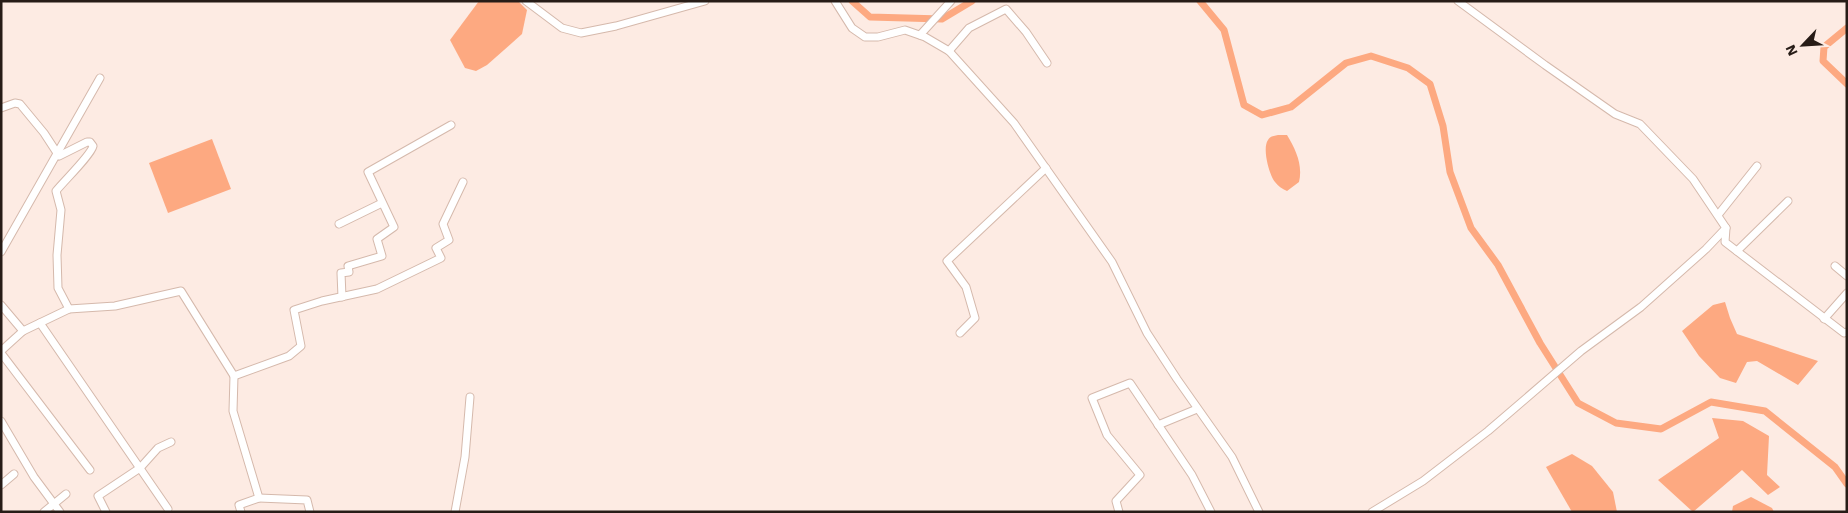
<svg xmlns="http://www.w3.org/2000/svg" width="1848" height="513" font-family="'Work Sans',sans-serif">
  <rect width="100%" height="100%" fill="#fdebe3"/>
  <g fill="#fda981">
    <polygon points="479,1 518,1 527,10 522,34 487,65 476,71 465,68 450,40"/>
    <path d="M1278 135H1287C1296 150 1303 165 1299 182L1287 191C1282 189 1278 186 1275 182 1269 175 1262 148 1268 140 1270 136 1274 136 1278 135Z"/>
    <polygon points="212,139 231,189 168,213 149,163"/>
    <polygon points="1725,302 1730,318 1737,334 1818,361 1798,385 1757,361 1747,362 1736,383 1720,378 1699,356 1682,331 1713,305"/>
    <polygon points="1712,418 1743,421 1769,436 1767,475 1780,487 1768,495 1742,470 1693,512 1658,480 1719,438"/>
    <polygon points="1572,454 1592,466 1613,492 1617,512 1572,512 1546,467"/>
    <polygon points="1751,497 1772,508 1774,512 1732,512 1733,506"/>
  </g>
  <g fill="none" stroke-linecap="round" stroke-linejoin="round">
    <g stroke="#fda981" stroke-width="7">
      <polyline points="852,1 870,17 942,19 972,1"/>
      <polyline points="1200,1 1224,30 1244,105 1262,115 1291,107 1346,63 1371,56 1408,68 1430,84 1443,126 1450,172 1471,228 1498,265 1540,343 1578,403 1616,423 1661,429 1711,402 1765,411 1835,467 1847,484"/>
      <polyline points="1847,28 1824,47 1823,61 1847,84"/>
    </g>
    <g stroke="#d5b9ac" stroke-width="9">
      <g id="street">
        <polyline points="526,1 562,28 581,33 616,26 705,1"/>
        <polyline points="835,1 852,28 865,37 878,37 905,30 925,37 949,51 1014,123 1112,262 1147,333 1177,379 1232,457 1259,512"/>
        <polyline points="920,35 951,1"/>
        <polyline points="949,51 969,28 1006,9 1026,32 1047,63"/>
        <path d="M1 108 15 103 20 104 44 133 59 156 87 142H90L93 146C91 155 64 181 56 191L61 210 57 255 58 288 69 309"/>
        <polyline points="1718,215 1757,166"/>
        <polyline points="339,224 382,203"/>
        <polyline points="1726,228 1725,242 1844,333 1847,332"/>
        <polyline points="1737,251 1788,201"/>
        <polyline points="1,252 100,78"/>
        <polyline points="1835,266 1847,276"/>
        <polyline points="342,297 341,273 349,272 348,266 382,256 377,239 394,227 368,172 451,125"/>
        <polyline points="1,305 23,331"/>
        <polyline points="1824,319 1847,293"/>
        <polyline points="40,323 168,509"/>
        <polyline points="960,333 975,318 966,287 947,261 1046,168"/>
        <polyline points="1,351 23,331 69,309 115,306 181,291 234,376 289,356 301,346 294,310 322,301 377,289 441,258 436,248 449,240 443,224 463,182"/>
        <polyline points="1,353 90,470"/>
        <polyline points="234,376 233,411 259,498 239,505 241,512"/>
        <polyline points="1,421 34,477 60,512"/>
        <polyline points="1158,425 1197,409"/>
        <polyline points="1,485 14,474"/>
        <polyline points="259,498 307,500 310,512"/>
        <polyline points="44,512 66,494"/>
        <polyline points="106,512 98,496 140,468 158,448 171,442"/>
        <polyline points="455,512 465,457 470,397"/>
        <polyline points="1119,512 1116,501 1140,475 1107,435 1092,398 1130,383 1192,475 1211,512"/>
        <polyline points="1372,512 1423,481 1488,431 1581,351 1641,307 1706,249 1726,228 1693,179 1640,124 1615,114 1545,65 1458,1"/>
      </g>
    </g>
    <use href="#street" stroke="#fff" stroke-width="7"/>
  </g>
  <rect width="1848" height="513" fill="none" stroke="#271c17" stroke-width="5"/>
  <g transform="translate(1803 45) rotate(245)" stroke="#fdebe3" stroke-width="4" paint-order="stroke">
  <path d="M0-4L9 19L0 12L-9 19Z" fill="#271c17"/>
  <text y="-8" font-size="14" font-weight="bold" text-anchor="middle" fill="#271c17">N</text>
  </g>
</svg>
